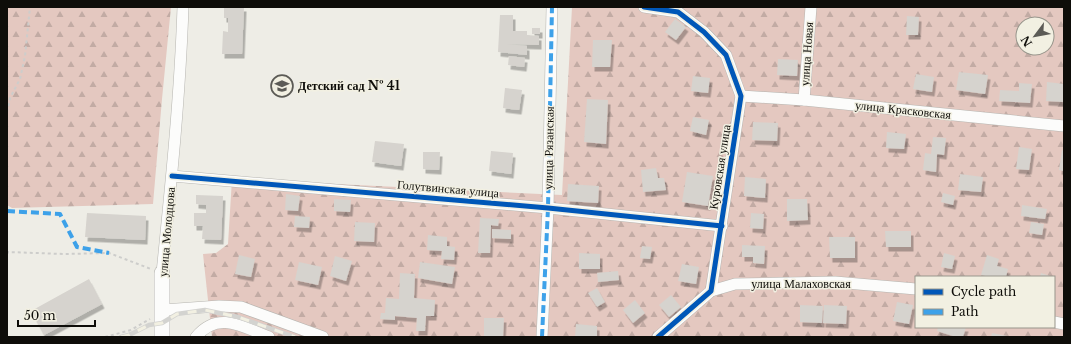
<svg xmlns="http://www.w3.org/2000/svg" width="1071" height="344" font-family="'Libre Baskerville',serif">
  <defs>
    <pattern id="forest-firs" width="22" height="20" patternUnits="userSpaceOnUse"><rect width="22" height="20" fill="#e4c8c0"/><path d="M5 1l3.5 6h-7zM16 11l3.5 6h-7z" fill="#c2aba4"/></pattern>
    <filter id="shadow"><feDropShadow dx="2.5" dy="4.5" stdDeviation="0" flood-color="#0004"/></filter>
  </defs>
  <rect width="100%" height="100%" fill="#eeede6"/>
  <g fill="url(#forest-firs)" fill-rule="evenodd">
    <polygon points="7,7 171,7 162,99 153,204 12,208 7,205"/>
    <path d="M572 7H1064V337H212L203 254 216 253 228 244 232 179 562 195ZM1023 24H1047V48H1023ZM916 277H1054V327H916Z"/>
  </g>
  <g fill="#d6d3ce" filter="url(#shadow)">
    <polygon points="224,7 244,7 242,54 222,54 223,31 228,32 228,18 224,18"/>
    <polygon points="500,15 513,15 513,31 527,31 527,35 539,36 539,45 507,44 527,46 527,55 498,52"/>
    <polygon points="907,16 919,17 918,35 906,35"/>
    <polygon points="675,19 686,27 676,40 665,32"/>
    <rect x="532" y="28" width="8" height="6"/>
    <polygon points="593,40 612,40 610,67 592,67"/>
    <polygon points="509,56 525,58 524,67 508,65"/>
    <polygon points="778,59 798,60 797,76 777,75"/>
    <polygon points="959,72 988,75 985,94 956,90"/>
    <polygon points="916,74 934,77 932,92 913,89"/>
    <polygon points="693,76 710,78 708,93 691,91"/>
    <polygon points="1047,82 1064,84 1064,102 1046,101"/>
    <polygon points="1019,83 1032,84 1030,103 999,101 1000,90 1019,91"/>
    <polygon points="505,88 522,90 519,110 503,108"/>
    <polygon points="587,99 608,100 606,144 584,142"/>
    <polygon points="693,117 709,120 706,135 690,131"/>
    <polygon points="753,122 778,123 777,141 752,140"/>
    <polygon points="887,132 906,134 904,149 886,148"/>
    <polygon points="933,137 946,138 944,155 937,154 936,172 923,170 925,153 931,154"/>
    <polygon points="375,141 404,144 401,166 372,162"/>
    <polygon points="1019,147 1032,149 1029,170 1016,169"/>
    <polygon points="1062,150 1064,151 1064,171 1059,170"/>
    <polygon points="491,151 513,153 511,174 489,171"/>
    <polygon points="423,152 440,152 439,170 423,169"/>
    <polygon points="656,168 658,178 664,178 666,190 643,192 641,170"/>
    <polygon points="687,172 713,176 708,206 682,202"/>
    <polygon points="960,174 983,177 981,192 958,190"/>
    <polygon points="745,177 766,179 765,198 744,196"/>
    <polygon points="568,184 599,186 598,203 567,201"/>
    <polygon points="943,193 955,196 953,205 941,202"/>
    <polygon points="286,194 300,196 298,211 285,210"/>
    <polygon points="196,195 223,196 221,240 202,239 203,226 194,226 194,213 206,213 206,205 196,204"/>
    <polygon points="334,199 351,200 350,212 334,211"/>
    <polygon points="787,199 807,199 808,220 787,221"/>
    <polygon points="1022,205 1047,209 1045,219 1021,216"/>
    <polygon points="87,213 146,216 145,240 85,237"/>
    <polygon points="751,213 764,214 763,229 750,228"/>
    <polygon points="295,216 310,217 309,228 294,227"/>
    <polygon points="480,218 499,219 498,226 491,225 490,253 478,253"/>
    <polygon points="355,222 375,223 374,242 354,241"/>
    <polygon points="1031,222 1044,224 1042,235 1029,233"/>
    <polygon points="492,229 511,230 511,239 492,238"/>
    <polygon points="885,231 911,231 911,247 886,247"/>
    <polygon points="428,235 447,237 447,246 455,247 454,260 441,259 442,251 427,250"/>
    <polygon points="829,237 855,237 855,258 830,258"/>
    <polygon points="742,245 765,246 764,264 753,263 753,257 742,257"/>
    <polygon points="642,246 652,247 650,259 640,258"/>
    <polygon points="579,253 600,254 600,269 579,269"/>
    <polygon points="944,253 955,256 952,269 941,267"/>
    <polygon points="239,255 255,259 251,277 235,274"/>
    <polygon points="987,255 999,259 997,266 1008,269 1006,277 989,277 981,275"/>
    <polygon points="335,256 352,261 346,281 330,276"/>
    <polygon points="299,262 322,267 318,285 295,280"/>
    <polygon points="420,262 455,267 452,284 418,278"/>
    <polygon points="682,264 699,267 696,284 678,281"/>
    <polygon points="618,271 619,280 598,282 597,273"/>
    <polygon points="400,273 415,274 414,298 435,300 434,316 426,316 425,331 416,331 417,318 395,316 395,320 380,319 381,313 385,313 386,298 399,299"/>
    <polygon points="1041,273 1053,277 1040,277"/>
    <polygon points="89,279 102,304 44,335 31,311"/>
    <polygon points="597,288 605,302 597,307 588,293"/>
    <polygon points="671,295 681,307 669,317 659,305"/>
    <polygon points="635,300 645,313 633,323 623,310"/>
    <polygon points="897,302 913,305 909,324 893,321"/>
    <polygon points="800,305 823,306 822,323 800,322"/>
    <polygon points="824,305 847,306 846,324 823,323"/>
    <polygon points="484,318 504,318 503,337 484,337"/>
    <polygon points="576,324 597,326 597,337 575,337"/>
    <polygon points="938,327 954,328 954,327 966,327 963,337 956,337 937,331"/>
    <polygon points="992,333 1007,336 1007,337 991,337"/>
  </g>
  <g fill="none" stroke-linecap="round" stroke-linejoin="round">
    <g stroke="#b6b5b0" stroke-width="12">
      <g id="street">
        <polyline points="644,7 678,12 704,32 726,55 741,96 711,291 658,337"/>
        <polyline points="741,96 804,100 1064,126"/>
        <polyline points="804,100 811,7"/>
        <polyline points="172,176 548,208 722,226"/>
        <path d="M162 273C171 184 180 96 183 7"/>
        <polyline points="711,291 735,284 835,282 916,289"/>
        <polyline points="163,310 219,306 241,307 323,337"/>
        <polyline points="1054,322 1064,324"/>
        <path d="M196 337C218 310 243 327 269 337"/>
        <polyline points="542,337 548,208 552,7"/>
      </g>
    </g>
    <g stroke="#b6b5b0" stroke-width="16">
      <polyline id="secondary" points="162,273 162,337"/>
    </g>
    <g stroke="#cdcdcb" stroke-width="2" stroke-dasharray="3 3" stroke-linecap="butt">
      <polyline points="7,112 10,98 20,79 25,56 30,7"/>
      <polyline points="7,254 8,252 64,254 109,253 151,269"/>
      <polyline points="105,337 131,330 150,319"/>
    </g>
    <use href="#street" stroke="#fcfcfb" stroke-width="11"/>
    <use href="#secondary" stroke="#fcfcfb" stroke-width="15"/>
    <g stroke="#d3d3d0" stroke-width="4.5">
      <polyline id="rail" points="121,337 129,335 149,325 162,323 177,314 205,310 238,317 295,337"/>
    </g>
    <use href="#rail" stroke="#f2f0e2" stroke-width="3" stroke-dasharray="9" stroke-linecap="butt"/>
    <g stroke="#3da1e9" stroke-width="4" stroke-dasharray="8 4" stroke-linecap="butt">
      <polyline points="7,211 60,214 77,247 109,253"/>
      <polyline points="542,337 548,208 552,7"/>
    </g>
    <g stroke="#f2f0e2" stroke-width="8">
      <g id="cycleway">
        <polyline points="644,7 678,12 704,32 726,55 741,96 711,291 658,337"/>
        <polyline points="172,176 548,208 722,226"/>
      </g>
    </g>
    <use href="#cycleway" stroke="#0057b8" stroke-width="5"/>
  </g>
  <defs>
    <g id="school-ring" transform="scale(1.15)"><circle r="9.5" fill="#f2f0e2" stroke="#5c5b56" stroke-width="1.5"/><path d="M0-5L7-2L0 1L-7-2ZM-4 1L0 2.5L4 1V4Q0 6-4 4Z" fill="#5c5b56"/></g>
  </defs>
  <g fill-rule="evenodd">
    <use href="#school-ring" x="282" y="86"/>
  </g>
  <g text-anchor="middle" stroke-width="3" stroke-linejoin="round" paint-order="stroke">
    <g font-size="12" fill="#0e0d09" stroke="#f2f0e2">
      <text transform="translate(807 54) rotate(-86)" y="4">улица Новая</text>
      <text transform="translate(903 110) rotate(6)" y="4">улица Красковская</text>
      <text transform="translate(549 148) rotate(-89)" y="4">улица Рязанская</text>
      <text transform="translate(720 167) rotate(-81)" y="4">Куровская улица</text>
      <text transform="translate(448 189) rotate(5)" y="4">Голутвинская улица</text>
      <text transform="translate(167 232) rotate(-85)" y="4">улица Молодцова</text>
      <text x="801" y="288">улица Малаховская</text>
    </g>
    <g font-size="12" font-weight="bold" fill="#0e0d09" stroke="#f2f0e2" text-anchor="start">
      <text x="298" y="90">Детский сад № 41</text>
    </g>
  </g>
  <rect width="1071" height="344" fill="none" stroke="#0e0d09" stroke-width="16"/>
  <rect x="915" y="276" width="140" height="52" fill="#f2f0e2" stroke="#97958b"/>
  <rect x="923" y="289" width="20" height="6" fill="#0057b8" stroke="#97958b"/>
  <text x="951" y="296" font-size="12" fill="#0e0d09">Cycle path</text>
  <rect x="923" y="309" width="20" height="6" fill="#3da1e9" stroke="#97958b"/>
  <text x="951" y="316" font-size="12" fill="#0e0d09">Path</text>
  <g transform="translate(1035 36) rotate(238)"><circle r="19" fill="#f2f0e2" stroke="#97958b"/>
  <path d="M0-3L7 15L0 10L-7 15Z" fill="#5c5b56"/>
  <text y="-6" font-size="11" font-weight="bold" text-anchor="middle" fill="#0e0d09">N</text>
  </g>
  <path d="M18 320v6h77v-6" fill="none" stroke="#0e0d09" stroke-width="2"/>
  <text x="24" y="320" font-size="12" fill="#0e0d09" stroke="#f2f0e2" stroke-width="3" paint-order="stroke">50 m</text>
</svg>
